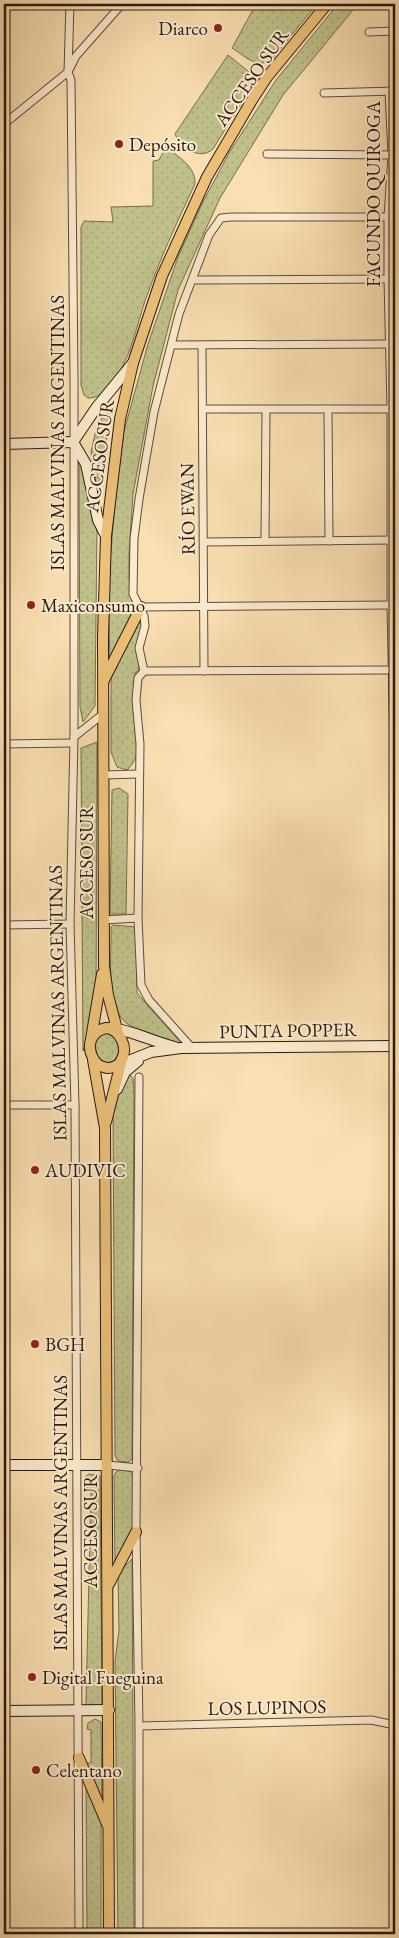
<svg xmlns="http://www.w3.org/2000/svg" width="399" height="1938" font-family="'EB Garamond',serif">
  <defs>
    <pattern id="grass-dots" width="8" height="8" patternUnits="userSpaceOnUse" patternTransform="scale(1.25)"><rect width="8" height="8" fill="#c0c18a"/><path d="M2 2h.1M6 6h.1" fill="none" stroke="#a5a576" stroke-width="1.8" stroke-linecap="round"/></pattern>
  </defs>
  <rect width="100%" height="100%" fill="#f9dfb1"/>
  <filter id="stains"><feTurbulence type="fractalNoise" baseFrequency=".004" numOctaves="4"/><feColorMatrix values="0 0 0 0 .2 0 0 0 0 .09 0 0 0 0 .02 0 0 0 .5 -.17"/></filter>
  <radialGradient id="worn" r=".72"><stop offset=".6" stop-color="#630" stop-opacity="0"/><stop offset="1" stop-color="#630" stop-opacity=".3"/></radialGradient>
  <g fill="url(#grass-dots)" stroke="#746e50">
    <path d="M256 4H317L272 59C257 70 245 56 232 48Z"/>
    <polygon points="338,4 358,4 283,95 220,198 178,290 153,386 133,494 129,554 129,580 135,607 134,615 110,661 108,585 116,492 124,431 148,344 178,257 203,202 229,153 276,80"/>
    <path d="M228 55 249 72 252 86 213 149C200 161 181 148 175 134Z"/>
    <path d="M166 147C179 157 196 167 195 184 177 222 159 261 145 301 137 325 132 351 119 373 112 384 101 399 88 398L84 395 81 385V227L84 221 113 222 111 207 153 206V161L159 160Z"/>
    <polygon points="112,405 98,495 91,452 97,425"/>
    <polygon points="79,459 84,471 97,528 95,706 83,722 80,707"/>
    <path d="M141 617H142L139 663V670L135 673C134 681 134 689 134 697 136 720 146 753 127 770L117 767 111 752V674Z"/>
    <polygon points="97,742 96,1000 83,1051 81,748"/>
    <polygon points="119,788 128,794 126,914 110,914 112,790"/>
    <path d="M113 925 136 927 137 993 182 1044 171 1042 129 1025C104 1010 112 952 111 927Z"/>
    <path d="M106 1033 115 1037C120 1046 120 1056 112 1063H103C93 1053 92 1039 106 1033Z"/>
    <polygon points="127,1073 133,1078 134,1090 132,1459 128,1462 118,1461 115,1456 113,1108"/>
    <polygon points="120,1470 130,1471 134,1477 133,1533 115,1563 114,1476 116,1472"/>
    <polygon points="89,1474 100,1476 102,1706 86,1706 86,1702 91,1490 85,1487 85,1477"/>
    <polygon points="132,1559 134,1934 118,1934 115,1661 119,1630 118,1573"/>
    <polygon points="95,1719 101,1722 102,1802 87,1764 91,1762 91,1730 87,1729 88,1723"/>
    <polygon points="86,1782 101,1821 101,1934 87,1934"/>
  </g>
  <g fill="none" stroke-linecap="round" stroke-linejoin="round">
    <g stroke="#5d4b3c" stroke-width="9">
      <g id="street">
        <polyline points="70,4 68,72 71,80 74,378 74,737 70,924 75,1105 79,1934"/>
        <polyline points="369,32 395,31"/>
        <polyline points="389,91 392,155 388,217 388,279 391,409 391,605 395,806"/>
        <polyline points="324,93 395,91"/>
        <polyline points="4,124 68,72 76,56 122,4"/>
        <polyline points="267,154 395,155"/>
        <polyline points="193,280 395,279"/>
        <polyline points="172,345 395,344"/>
        <polyline points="202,346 204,671"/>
        <polyline points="203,409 395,409"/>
        <polyline points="328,410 329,541"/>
        <polyline points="265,541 266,410"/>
        <polyline points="204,542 395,540"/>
        <polyline points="141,607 395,605"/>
        <polyline points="144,671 139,648 145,626 144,616 133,594 134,539 139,499 154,412 179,314 209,235 221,218 231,217 395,217"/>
        <polyline points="144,671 138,678 136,700 140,744 138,918 141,985 149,1000 192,1048"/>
        <polyline points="144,671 395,670"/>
        <polyline points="74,737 103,714"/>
        <polyline points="4,744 73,743"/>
        <polyline points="103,775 139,774"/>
        <polyline points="103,920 138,918"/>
        <polyline points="4,925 70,924"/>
        <polyline points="139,1077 136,1532 139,1726 139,1934"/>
        <polyline points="4,1105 75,1105"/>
        <polyline points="108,1465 138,1468"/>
        <polyline points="139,1726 371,1720 395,1725"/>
      </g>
    </g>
    <g stroke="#291a15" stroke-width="12">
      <g id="secondary">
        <polyline points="73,442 86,464 98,520 106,536"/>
        <polyline points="73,442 96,408 133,363"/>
        <polyline points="4,444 73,442"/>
        <path d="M110 1028C131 1030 154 1042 175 1047"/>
        <polyline points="114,1067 151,1052 181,1048 395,1046"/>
        <polyline points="117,1089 125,1072 138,1061"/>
        <polyline points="4,1465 108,1465"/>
        <polyline points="4,1711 109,1710"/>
      </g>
    </g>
    <g stroke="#291a15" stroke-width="12">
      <g id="primary">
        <polyline points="104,680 141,607"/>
        <path d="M106 1028C120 1029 129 1048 121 1061 114 1072 98 1069 93 1058 86 1045 91 1031 106 1028Z"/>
        <polyline points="118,1033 108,995 104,966 103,637 106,536 120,419 133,363 162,276 207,177 252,100 267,77 327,4"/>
        <polyline points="91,1039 102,974"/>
        <polyline points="93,1060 105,1128 109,1934"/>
        <polyline points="106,1122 122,1059"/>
        <polyline points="109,1584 136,1532"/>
        <polyline points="79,1758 107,1824"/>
      </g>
    </g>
    <use href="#street" stroke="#fbeacc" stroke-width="7"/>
    <use href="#secondary" stroke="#fbeacc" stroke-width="10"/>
    <use href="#primary" stroke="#ecc078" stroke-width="10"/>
  </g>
  <g fill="#8f2418" stroke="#fbeacc" stroke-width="2">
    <circle cx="218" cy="28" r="5"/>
    <circle cx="119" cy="144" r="5"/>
    <circle cx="31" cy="605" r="5"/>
    <circle cx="35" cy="1170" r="5"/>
    <circle cx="35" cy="1344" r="5"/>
    <circle cx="32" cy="1677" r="5"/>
    <circle cx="36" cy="1770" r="5"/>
  </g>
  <g text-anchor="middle" stroke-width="4" stroke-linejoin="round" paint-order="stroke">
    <g font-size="19" fill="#291a15" stroke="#fbeacc" text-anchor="start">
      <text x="208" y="35" text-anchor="end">Diarco</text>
      <text x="129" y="151">Depósito</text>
      <text x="41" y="612">Maxiconsumo</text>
      <text x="45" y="1177">AUDIVIC</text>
      <text x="45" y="1351">BGH</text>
      <text x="42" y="1684">Digital Fueguina</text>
      <text x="46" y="1777">Celentano</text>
    </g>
    <g font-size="19" fill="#291a15" stroke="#fbeacc">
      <text transform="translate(251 77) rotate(-55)" y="7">ACCESO SUR</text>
      <text transform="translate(373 194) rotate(-90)" y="7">FACUNDO QUIROGA</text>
      <text transform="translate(57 433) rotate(-90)" y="7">ISLAS MALVINAS ARGENTINAS</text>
      <text transform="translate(99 456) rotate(-82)" y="7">ACCESO SUR</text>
      <text transform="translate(187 509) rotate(-91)" y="7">RÍO EWAN</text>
      <text transform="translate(86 862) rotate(-90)" y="7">ACCESO SUR</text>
      <text transform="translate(57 1003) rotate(-91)" y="7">ISLAS MALVINAS ARGENTINAS</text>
      <text transform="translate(288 1030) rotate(-1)" y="7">PUNTA POPPER</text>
      <text transform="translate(60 1513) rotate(-90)" y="7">ISLAS MALVINAS ARGENTINAS</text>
      <text transform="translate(90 1531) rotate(-90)" y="7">ACCESO SUR</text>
      <text transform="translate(267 1707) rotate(-1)" y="7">LOS LUPINOS</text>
    </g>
  </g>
  <rect width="399" height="1938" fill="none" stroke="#f9dfb1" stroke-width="20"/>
  <rect x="5" y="5" width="389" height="1928" fill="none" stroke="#291a15" stroke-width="2.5"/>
  <rect x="10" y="10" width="379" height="1918" fill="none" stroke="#291a15"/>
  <rect width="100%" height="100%" filter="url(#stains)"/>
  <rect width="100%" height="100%" fill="url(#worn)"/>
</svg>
